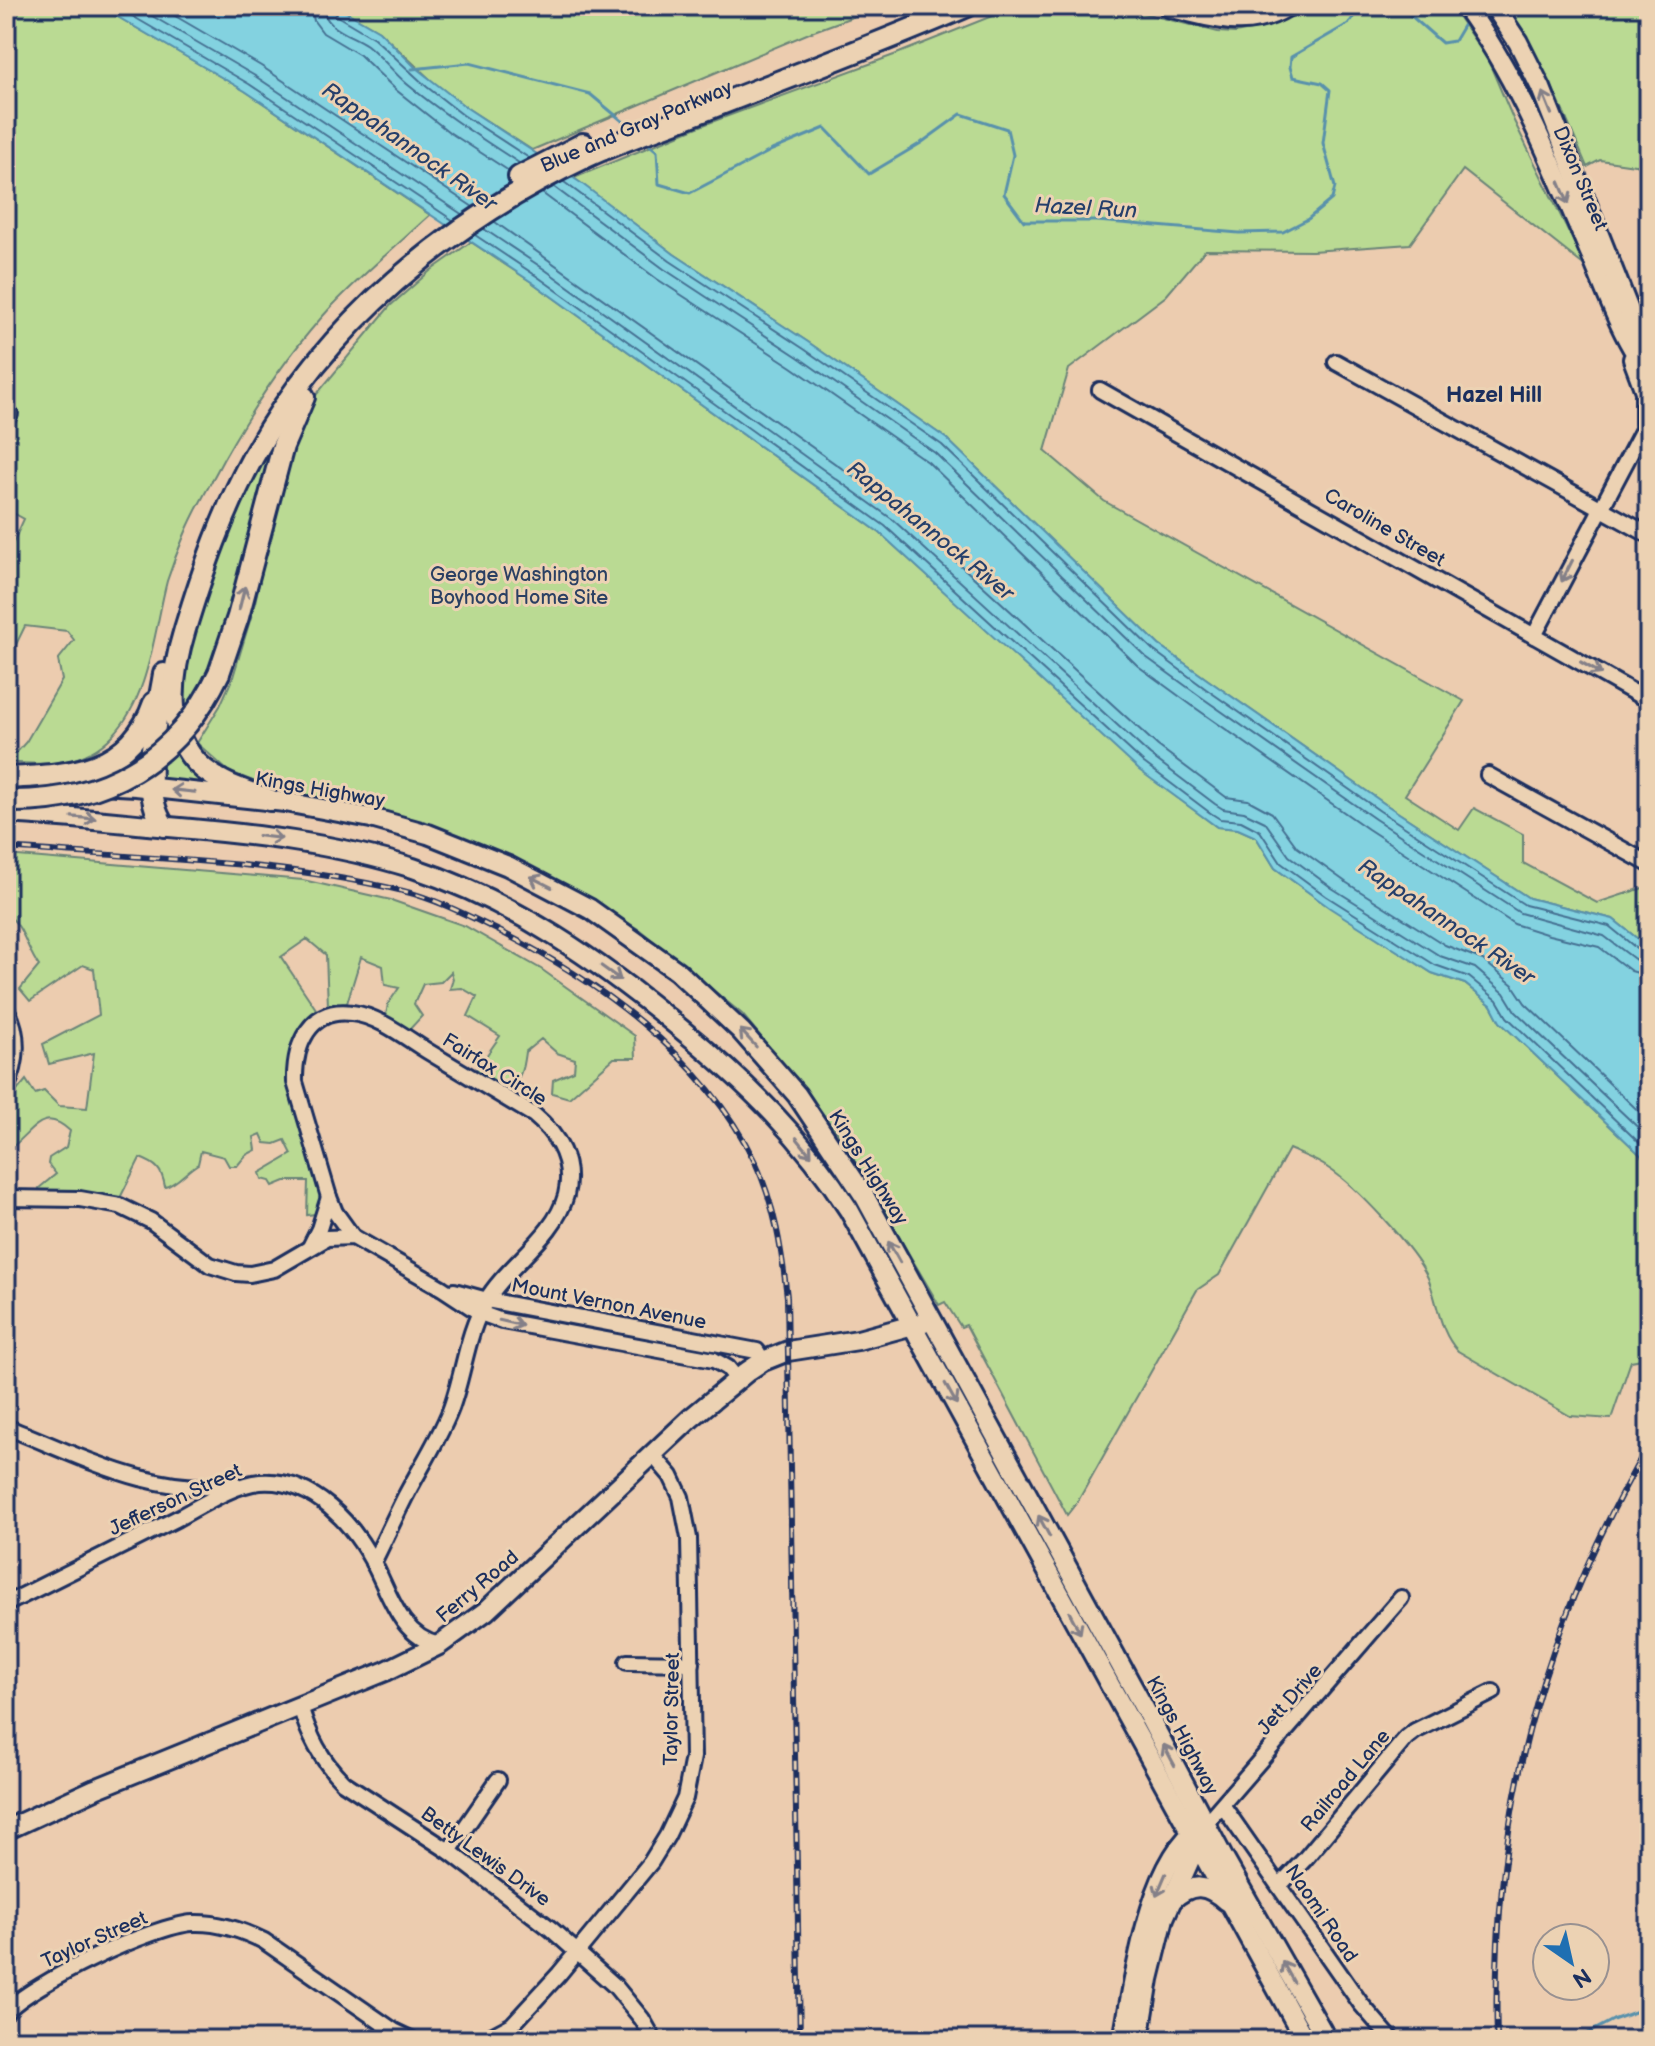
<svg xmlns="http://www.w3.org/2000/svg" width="1655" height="2046" font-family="'Balsamiq Sans',sans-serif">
  <rect width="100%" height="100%" fill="#ecccaf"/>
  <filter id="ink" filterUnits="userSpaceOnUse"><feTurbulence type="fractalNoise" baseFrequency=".0125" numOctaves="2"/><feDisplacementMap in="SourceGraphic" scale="16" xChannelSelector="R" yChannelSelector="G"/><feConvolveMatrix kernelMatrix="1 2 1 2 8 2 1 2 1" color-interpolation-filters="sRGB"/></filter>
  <g filter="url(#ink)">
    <g fill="#bada93" stroke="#6a8478" stroke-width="2">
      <path d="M6 6H99L245 91 430 215C397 245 363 274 332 306 289 352 254 405 223 460 210 485 195 509 184 536 178 550 172 566 167 581 154 631 150 696 113 735 84 766 46 766 6 762V753L17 752 26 742 62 680 58 660 74 640 67 631 25 626 6 665V558L24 519 6 509Z"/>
      <polygon points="336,6 882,6 814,31 532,150 467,108 432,81 379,31"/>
      <polygon points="1017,6 1115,6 1218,32 1235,33 1266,27 1299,6 1451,6 1488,60 1514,121 1586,267 1463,170 1410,244 1312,251 1205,250 1166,296 1069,369 1045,451 1104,501 1464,701 1405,795 1459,830 1474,808 1523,834 1523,863 1597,903 1649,886 1649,948 1613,919 1529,898 1385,804 1211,682 1159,645 947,439 808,342 674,254 574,178 695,128 894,55"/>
      <path d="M1506 6H1649V167L1600 160 1587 167C1563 111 1541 55 1506 6Z"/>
      <path d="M471 242 533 283 880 533 1139 769 1217 827 1238 829 1256 837 1275 868 1322 902 1432 973 1465 984 1491 1005 1500 1022 1649 1163V1361L1648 1358 1631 1361 1611 1419 1570 1416 1458 1351C1439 1331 1438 1303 1428 1278 1415 1249 1355 1185 1328 1168 1317 1160 1302 1155 1289 1149L1219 1275 1197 1290 1078 1501 1067 1515 966 1325 961 1327 945 1302 939 1305 837 1132 800 1084 742 1014 640 930 561 883 426 823 260 784 228 771 197 743 220 706 233 677 254 607 275 508 294 447 316 395 390 306 430 271Z"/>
      <polygon points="284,422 213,671 182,719 180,686 202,597 253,472"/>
      <polygon points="166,704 214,786 157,781"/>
      <path d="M6 855 303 880 391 900 465 926 541 969 635 1036 636 1058H614L569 1098 552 1093 553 1080 574 1071 575 1059 557 1053 541 1039 525 1052C523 1066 522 1079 509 1087L475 1072 500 1036 468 1016 477 997 462 988 450 989 453 979 451 972 441 982 423 984 414 1004 422 1016 410 1029C398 1027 392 1026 386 1015L388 1004 399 988 385 985 383 966 361 957 347 1003 328 1006 326 955 307 939 281 957 320 1015 290 1079 325 1194 323 1213 307 1215 308 1181H285L273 1186 270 1181 262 1179 260 1173 292 1154 285 1140 275 1144 265 1143 261 1134 254 1137 256 1150 246 1155 237 1166H229L224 1157 201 1151 198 1164C186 1171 177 1184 165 1187 162 1169 156 1164 140 1158L120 1198 41 1194 39 1188 56 1174 48 1164 49 1158 66 1147 70 1131C40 1103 31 1137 6 1151V1104L26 1080 35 1094 44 1091 59 1106 87 1108 94 1053 49 1064 43 1044 99 1015 94 969 83 965 30 1001 20 989 39 966C26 949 24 925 6 914Z"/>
    </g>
    <polygon fill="#83d2e0" stroke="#5991ac" stroke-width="2" points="99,6 336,6 379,31 416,68 467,108 581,183 674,254 808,342 947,439 1159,645 1211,682 1385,804 1529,898 1613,919 1649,948 1649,1163 1500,1022 1491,1005 1465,984 1432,973 1330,908 1275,868 1256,837 1238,829 1217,827 1139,770 880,533 533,283 245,91"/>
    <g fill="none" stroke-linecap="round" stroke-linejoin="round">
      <g stroke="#457092" stroke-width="2">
        <polyline points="115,6 249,84 454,221"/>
        <polyline points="135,6 255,76 463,215"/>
        <polyline points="158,6 261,66 473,207"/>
        <polyline points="311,6 314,21 323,33 360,55 396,90 449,132 509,171"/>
        <path d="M323 6C324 29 351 34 367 45 382 57 393 72 407 84 443 114 481 138 519 163"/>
        <polyline points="333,6 337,16 374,38 427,87 463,115 529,158"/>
        <polyline points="564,182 670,261 804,349 942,445 1153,650 1206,689 1380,811 1525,905 1609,926 1641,952 1649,954"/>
        <polyline points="554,187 664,269 798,357 935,453 1146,657 1201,697 1375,819 1520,913 1604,936 1637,961 1649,964"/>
        <polyline points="542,193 657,279 792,367 928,462 1138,666 1194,707 1368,829 1514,924 1549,935 1599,947 1631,971 1649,976"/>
        <polyline points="495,222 899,509 1158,746 1226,797 1248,800 1272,813 1297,847 1347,883 1445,945 1483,960 1513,985 1525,1003 1649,1121"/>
        <polyline points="484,229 544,269 892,519 1150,755 1215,804 1223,809 1244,812 1265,822 1289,856 1332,888 1440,956 1475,968 1504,993 1515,1011 1649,1138"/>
        <polyline points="475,235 538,277 885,526 1144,763 1209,812 1220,819 1241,821 1260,831 1281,863 1326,896 1435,965 1469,977 1497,1000 1507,1017 1649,1152"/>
      </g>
      <g stroke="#5991ac" stroke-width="3">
        <polyline points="1400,6 1442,43 1454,41 1467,19"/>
        <polyline points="412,69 469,63 590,94 632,129"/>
        <polyline points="646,142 657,151 659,184 690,193 772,150 825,128 869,174 921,143 961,114 1007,129 1013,155 1004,194 1024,221 1097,221 1239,233 1283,232 1308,219 1332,199 1335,187 1323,143 1330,90 1322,83 1293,77 1290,67 1291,57 1348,24 1363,6"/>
        <polyline points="1575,2040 1613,2020 1646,2008"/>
      </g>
      <g stroke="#1b2f5e" stroke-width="20">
        <g id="minor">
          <polyline points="1336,362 1649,535"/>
          <polyline points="1100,390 1649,701"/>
          <polyline points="6,419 10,414"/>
          <polyline points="1534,636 1649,418"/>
          <polyline points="1488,775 1649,864"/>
          <path d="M6 1009C20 1032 18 1064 6 1088"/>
          <polyline points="6,1198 80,1199 120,1206 151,1221 210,1265 236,1273 250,1274 274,1269 327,1238 353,1237 442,1288 480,1313 502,1321 714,1360 728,1368 737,1379"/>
          <path d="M353 1237 335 1212 329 1197 295 1082C294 1046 309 1007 352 1013 379 1016 406 1038 429 1052 464 1073 499 1094 534 1115 558 1135 574 1162 566 1195 555 1237 508 1264 486 1301 466 1334 464 1375 450 1411 438 1441 420 1468 405 1497 394 1519 384 1541 373 1563"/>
          <polyline points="310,1247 319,1229 329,1197"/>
          <polyline points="454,1291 487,1300 757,1351 763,1361"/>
          <path d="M6 1427C77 1454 157 1499 235 1484"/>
          <path d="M6 1604C63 1576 119 1547 176 1519 201 1506 231 1485 260 1482 313 1478 354 1524 376 1568 391 1598 402 1637 439 1645"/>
          <polyline points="627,1662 692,1663"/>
          <path d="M300 1706C309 1736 321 1760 343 1782L449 1851 551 1929 615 1986 642 2019 654 2040"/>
          <polyline points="1223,1806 1361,2004 1392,2040"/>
          <polyline points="1205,1824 1401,1598"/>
          <polyline points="449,1851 498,1780"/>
          <polyline points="1280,1885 1304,1860 1406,1738 1415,1731 1493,1692"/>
          <path d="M6 2012C32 1983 154 1925 193 1923 218 1922 242 1930 264 1941L394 2031 413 2040"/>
          <polyline points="484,2040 512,2025 559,1974 651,1862 667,1836 685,1798 693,1757 689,1538 681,1497 671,1476 653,1455"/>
        </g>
      </g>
      <g stroke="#1b2f5e" stroke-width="24">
        <g id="major">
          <path d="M1465 6C1521 83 1554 170 1592 257 1605 289 1626 347 1649 371"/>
          <polyline points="1494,6 1518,42 1541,88 1638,333"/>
          <polyline points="1633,359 1645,391 1645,424"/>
          <polyline points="46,781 136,786 285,802 371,818 428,834 508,866 590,909 677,971 741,1031 797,1095 865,1197 1150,1719 1224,1859 1327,2040"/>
          <path d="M6 813C60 816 115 822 169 827 251 834 333 843 413 868 513 901 601 962 681 1029 746 1082 804 1139 849 1210L1305 2040"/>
          <polyline points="6,1830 95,1789 386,1671 439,1645 486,1611 691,1418 748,1371 763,1361 788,1351 858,1340 924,1322"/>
          <path d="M1172 1900C1192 1882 1207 1884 1226 1901"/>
          <path d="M1123 2040C1134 1982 1148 1862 1200 1827"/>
          <polyline points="1139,2040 1149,1979 1164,1918 1200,1837"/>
        </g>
      </g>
      <g stroke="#1b2f5e" stroke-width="26">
        <g id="highway">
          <path d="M1169 6C1210 16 1247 30 1286 6"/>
          <polyline points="519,177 583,144"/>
          <polyline points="219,673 238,617 283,446 304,397"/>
          <path d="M164 674C157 717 138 790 164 826"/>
          <path d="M6 778C69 775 130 773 154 703"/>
          <path d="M270 800C250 793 230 787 212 775 162 743 170 678 185 629 203 570 223 512 253 457 326 323 449 222 586 157 620 141 657 129 693 115 784 79 877 45 967 6"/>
        </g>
      </g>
      <use href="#minor" stroke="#ecd2b3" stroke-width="14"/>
      <use href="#major" stroke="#ecd2b3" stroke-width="18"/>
      <use href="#highway" stroke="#ecd2b3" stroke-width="20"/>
      <g stroke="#1b2f5e" stroke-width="6">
        <g id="rail">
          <path d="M6 848C137 858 275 860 403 891 432 898 461 912 487 925 592 976 703 1054 755 1162 775 1205 782 1251 787 1297L800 2040"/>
          <path d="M1497 2040C1491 1817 1538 1637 1649 1444"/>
        </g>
      </g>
      <use href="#rail" stroke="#ecd2b3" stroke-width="3" stroke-dasharray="9" stroke-linecap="butt"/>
      <g stroke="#1b2f5e" stroke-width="26" stroke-linecap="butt">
        <path id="highway-bridge" d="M8 801C104 803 178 760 219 673"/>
      </g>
      <use href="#highway-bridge" stroke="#ecd2b3" stroke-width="20"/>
    </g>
    <defs><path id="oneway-shaft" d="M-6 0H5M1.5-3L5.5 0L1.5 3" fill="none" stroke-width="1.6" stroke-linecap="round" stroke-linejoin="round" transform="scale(2)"/></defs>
    <g stroke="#848088">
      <use href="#oneway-shaft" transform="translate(1547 103) rotate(-112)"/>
      <use href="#oneway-shaft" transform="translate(1564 193) rotate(67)"/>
      <use href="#oneway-shaft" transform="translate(1567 571) rotate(117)"/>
      <use href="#oneway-shaft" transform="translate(242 598) rotate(-76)"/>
      <use href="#oneway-shaft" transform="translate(1591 668) rotate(30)"/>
      <use href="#oneway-shaft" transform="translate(183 791) rotate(-174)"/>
      <use href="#oneway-shaft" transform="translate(84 818) rotate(5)"/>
      <use href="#oneway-shaft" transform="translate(270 837) rotate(7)"/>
      <use href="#oneway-shaft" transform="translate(541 882) rotate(-153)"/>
      <use href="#oneway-shaft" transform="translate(611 973) rotate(36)"/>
      <use href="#oneway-shaft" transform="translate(748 1038) rotate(-133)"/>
      <use href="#oneway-shaft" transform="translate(804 1147) rotate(51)"/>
      <use href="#oneway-shaft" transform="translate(894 1252) rotate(-119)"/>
      <use href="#oneway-shaft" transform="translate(511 1323) rotate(13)"/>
      <use href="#oneway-shaft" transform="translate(951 1394) rotate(61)"/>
      <use href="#oneway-shaft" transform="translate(1044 1526) rotate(-118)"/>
      <use href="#oneway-shaft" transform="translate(1075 1623) rotate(62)"/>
      <use href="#oneway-shaft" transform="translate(1169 1755) rotate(-118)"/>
      <use href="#oneway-shaft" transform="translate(1161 1885) rotate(113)"/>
      <use href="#oneway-shaft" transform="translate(1288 1972) rotate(-119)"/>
    </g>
  </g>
  <g text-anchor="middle" stroke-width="6" stroke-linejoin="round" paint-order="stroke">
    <g font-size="20" fill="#1b2f5e" stroke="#ecd2b3">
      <text transform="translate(636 126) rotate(-23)" y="7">Blue and Gray Parkway</text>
      <text transform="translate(1581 178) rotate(67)" y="7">Dixon Street</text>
      <text transform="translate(1385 527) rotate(30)" y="7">Caroline Street</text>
      <text transform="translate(320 789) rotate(10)" y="7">Kings Highway</text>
      <text transform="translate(495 1069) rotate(32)" y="7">Fairfax Circle</text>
      <text transform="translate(869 1167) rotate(58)" y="7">Kings Highway</text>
      <text transform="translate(609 1303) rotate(11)" y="7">Mount Vernon Avenue</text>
      <text transform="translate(175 1499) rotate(-25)" y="7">Jefferson Street</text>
      <text transform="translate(477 1586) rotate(-40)" y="7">Ferry Road</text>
      <text transform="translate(1289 1699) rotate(-49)" y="7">Jett Drive</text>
      <text transform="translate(671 1709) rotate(-89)" y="7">Taylor Street</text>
      <text transform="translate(1183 1735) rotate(62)" y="7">Kings Highway</text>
      <text transform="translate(1345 1780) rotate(-50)" y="7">Railroad Lane</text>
      <text transform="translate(486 1856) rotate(36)" y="7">Betty Lewis Drive</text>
      <text transform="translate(1322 1913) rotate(56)" y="7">Naomi Road</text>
      <text transform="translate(94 1939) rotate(-24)" y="7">Taylor Street</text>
    </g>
    <g font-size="20" fill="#2b4063" stroke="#ecd2b3">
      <text x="519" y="581">George Washington<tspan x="519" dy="23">Boyhood Home Site</tspan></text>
    </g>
    <g font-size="22" font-style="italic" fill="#253f6b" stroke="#ecd2b3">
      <text transform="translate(410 146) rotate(35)" y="8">Rappahannock River</text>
      <text transform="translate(1086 207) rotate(3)" y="8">Hazel Run</text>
      <text transform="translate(931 530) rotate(39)" y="8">Rappahannock River</text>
      <text transform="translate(1447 921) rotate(34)" y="8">Rappahannock River</text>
    </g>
    <g font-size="22" font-weight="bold" fill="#1b2f5e" stroke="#ecd2b3">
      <text x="1494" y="402">Hazel Hill</text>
    </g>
  </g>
  <rect width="1655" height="2046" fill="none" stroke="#ecd2b3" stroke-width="32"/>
  <rect x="16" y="16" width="1623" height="2014" fill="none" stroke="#1b2f5e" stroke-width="3" filter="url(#ink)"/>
  <g transform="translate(1571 1962) rotate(146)"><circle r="38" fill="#ecd2b3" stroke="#989191" stroke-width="2"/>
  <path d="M0-6L14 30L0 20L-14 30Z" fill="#1f6fb2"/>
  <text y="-12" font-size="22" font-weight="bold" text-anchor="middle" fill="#1b2f5e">N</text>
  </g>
</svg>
